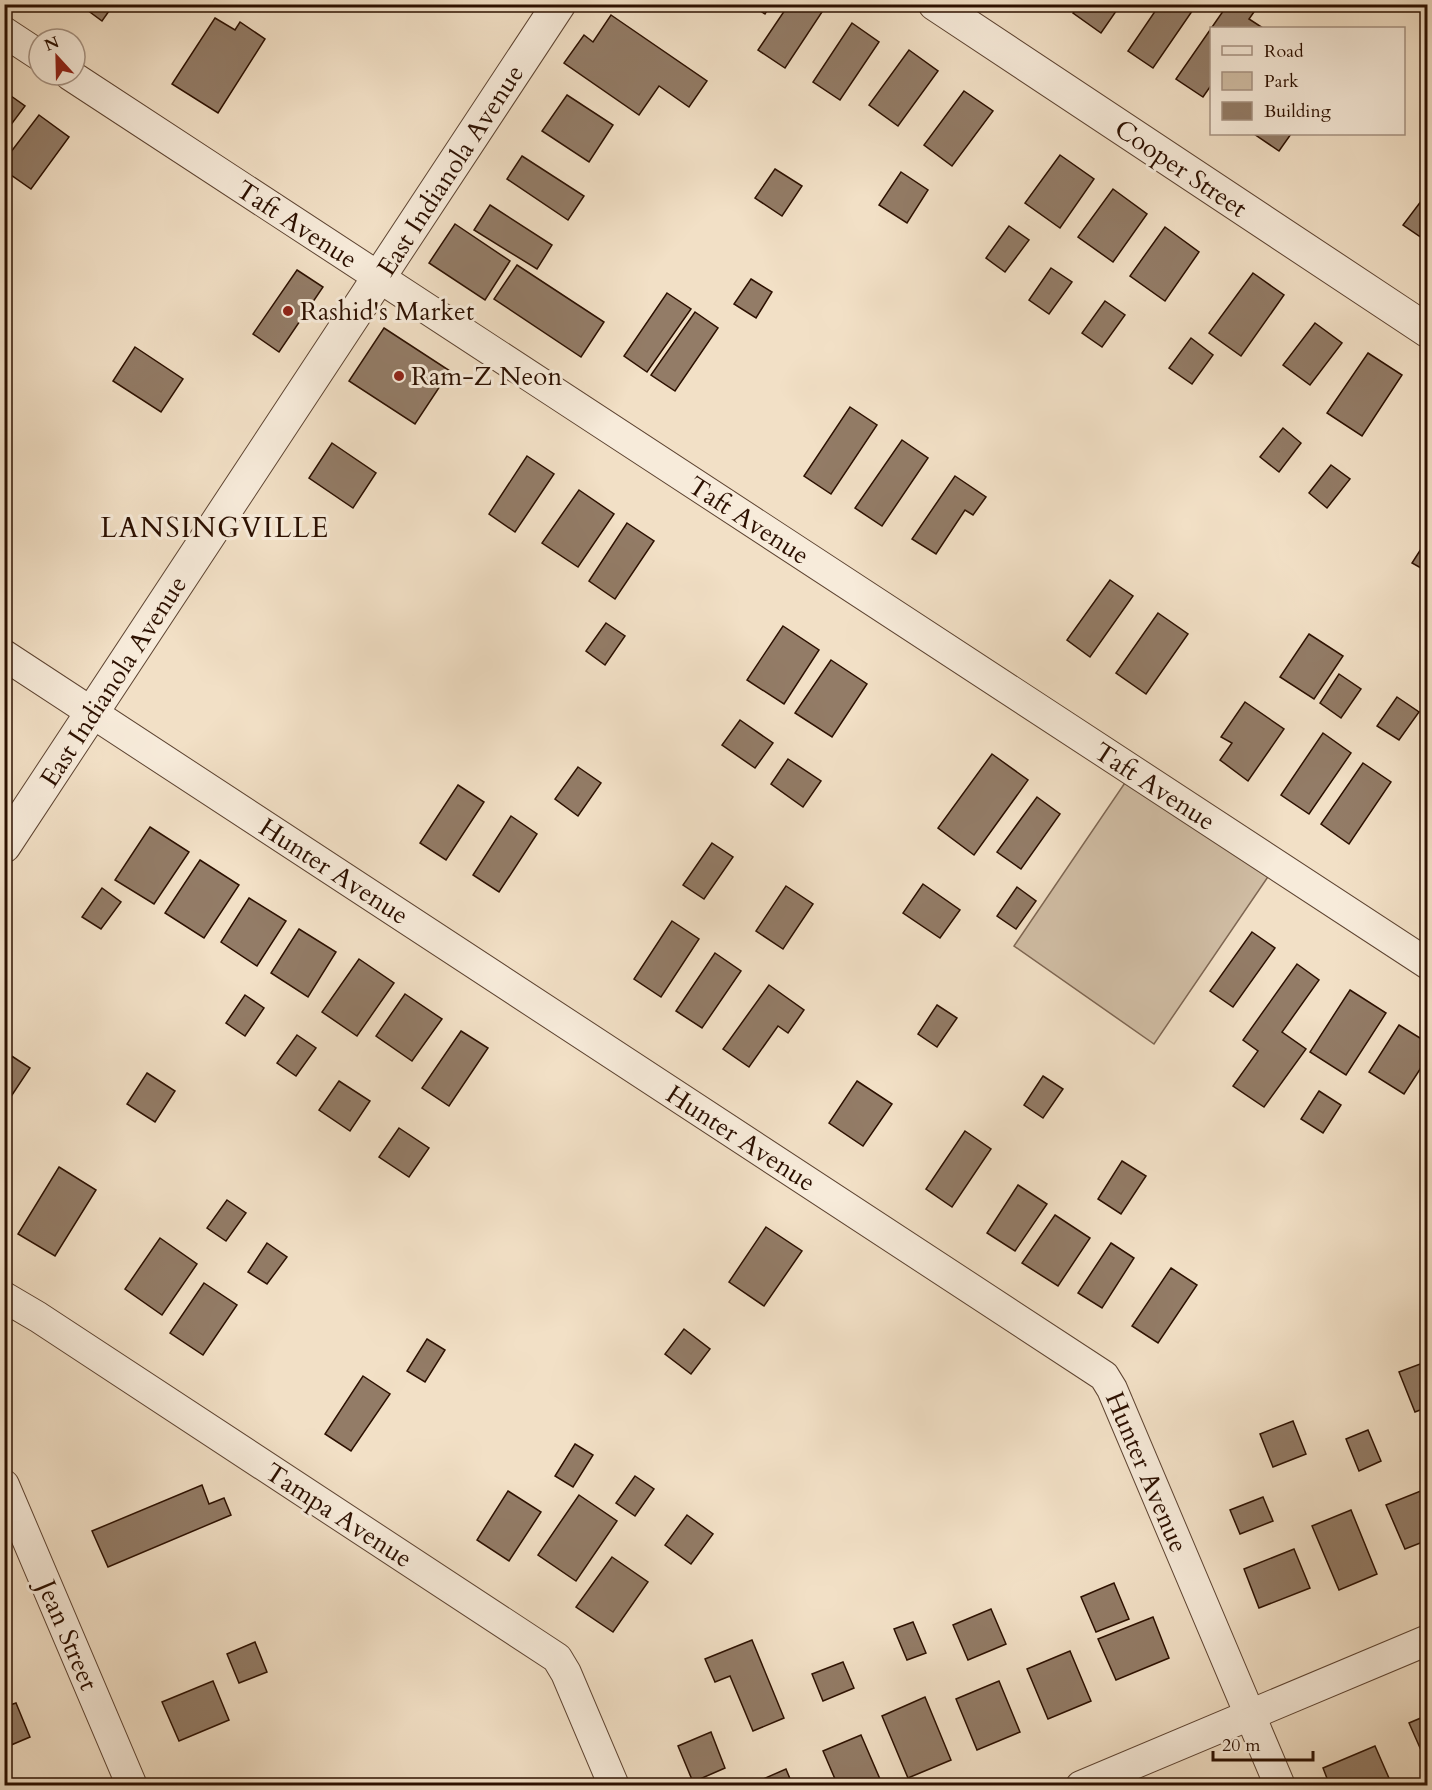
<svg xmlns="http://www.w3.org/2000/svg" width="1432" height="1790" font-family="Cardo,serif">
  <rect width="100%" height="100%" fill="#f2e0c6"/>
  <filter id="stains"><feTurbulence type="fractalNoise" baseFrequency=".00333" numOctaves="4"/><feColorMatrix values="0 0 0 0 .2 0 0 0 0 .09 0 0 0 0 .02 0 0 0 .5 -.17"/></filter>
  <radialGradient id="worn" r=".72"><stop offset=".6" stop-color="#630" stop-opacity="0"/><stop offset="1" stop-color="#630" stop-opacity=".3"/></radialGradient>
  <polygon fill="#d0bda4" stroke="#7e6652" stroke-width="1.5" points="1133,771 1276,865 1154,1044 1014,946"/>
  <g fill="#937c67" stroke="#2c1000" stroke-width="1.5">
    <polygon points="79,4 114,4 102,21"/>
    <polygon points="750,4 771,4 765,14"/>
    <polygon points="789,4 817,4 824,9 785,68 758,50"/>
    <polygon points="1079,4 1121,4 1101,33 1073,13"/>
    <polygon points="1160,4 1197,4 1153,68 1128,51"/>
    <polygon points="1228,4 1243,4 1254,12 1249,19 1263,28 1212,28 1212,84 1203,97 1176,79"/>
    <polygon points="611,15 707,81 689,107 659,86 639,115 564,63 584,35 593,42"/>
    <polygon points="215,18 235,30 240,22 265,39 218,113 172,84"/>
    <polygon points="852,23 879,42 840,100 813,82"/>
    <polygon points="909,50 938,71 898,126 869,105"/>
    <polygon points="4,91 25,106 4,134"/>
    <polygon points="964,91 993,111 952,166 924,145"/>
    <polygon points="567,95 613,125 589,162 542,131"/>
    <polygon points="39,115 69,137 31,189 4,170 4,161"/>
    <polygon points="1254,134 1291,134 1279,151"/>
    <polygon points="1060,155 1094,179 1060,228 1025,203"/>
    <polygon points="522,156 584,196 568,220 507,179"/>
    <polygon points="775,169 802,186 782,216 755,198"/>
    <polygon points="901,172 928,190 907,223 879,205"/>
    <polygon points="1113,189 1147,214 1113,262 1078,237"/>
    <polygon points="1428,192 1428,242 1403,225"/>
    <polygon points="490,205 552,245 537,269 474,230"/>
    <polygon points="455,224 510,261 485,300 429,263"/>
    <polygon points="1009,226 1029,240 1005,272 986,258"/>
    <polygon points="1165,227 1199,252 1165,301 1130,276"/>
    <polygon points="517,265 604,322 581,357 494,299"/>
    <polygon points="1051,268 1072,282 1049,314 1029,300"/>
    <polygon points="297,270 323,287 279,352 253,334"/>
    <polygon points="1253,273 1284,295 1241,356 1209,333"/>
    <polygon points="751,279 772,292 756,318 734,304"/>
    <polygon points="667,293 691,309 647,372 624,356"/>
    <polygon points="1105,301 1125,315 1102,347 1082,333"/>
    <polygon points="695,312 718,328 675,391 651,375"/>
    <polygon points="1315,323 1342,343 1310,385 1283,365"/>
    <polygon points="384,328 450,371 415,424 349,381"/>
    <polygon points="1191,338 1213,355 1192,384 1169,368"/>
    <polygon points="135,347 183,379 161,412 113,381"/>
    <polygon points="1368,353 1402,375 1362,436 1327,413"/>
    <polygon points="850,407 877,425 831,494 804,476"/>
    <polygon points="1283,428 1301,443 1279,472 1260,457"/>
    <polygon points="902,440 928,458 882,526 855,508"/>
    <polygon points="332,443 376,473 353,508 309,478"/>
    <polygon points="527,456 554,474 515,532 489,514"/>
    <polygon points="1331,465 1350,479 1327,508 1309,493"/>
    <polygon points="955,476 986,497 973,515 965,510 936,554 912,539"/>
    <polygon points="579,490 614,514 578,567 542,543"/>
    <polygon points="627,523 654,541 615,599 589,581"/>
    <polygon points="1428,538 1428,572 1412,563"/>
    <polygon points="1110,580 1133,596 1090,657 1067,640"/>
    <polygon points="1158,613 1188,634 1146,694 1116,673"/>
    <polygon points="606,623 625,636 605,665 586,651"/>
    <polygon points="783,626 819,650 784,704 747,680"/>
    <polygon points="1309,634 1343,656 1314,699 1280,677"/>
    <polygon points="831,660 867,684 832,737 795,713"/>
    <polygon points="1339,674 1361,689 1341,718 1320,703"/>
    <polygon points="1397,697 1419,712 1399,740 1377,726"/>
    <polygon points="1245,702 1284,729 1248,781 1220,760 1232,743 1221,737"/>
    <polygon points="740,720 773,743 755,768 722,745"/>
    <polygon points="1323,733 1351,753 1309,814 1281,795"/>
    <polygon points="992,754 1028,780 974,855 938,828"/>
    <polygon points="788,759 821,781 803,807 771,784"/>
    <polygon points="1363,763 1391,782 1349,844 1321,824"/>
    <polygon points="578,767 601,783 578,816 555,799"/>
    <polygon points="458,785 484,802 446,860 420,843"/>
    <polygon points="1037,797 1060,814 1021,869 997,852"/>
    <polygon points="511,816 537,834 499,892 473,875"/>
    <polygon points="150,827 189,852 154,904 115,880"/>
    <polygon points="712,843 733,857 704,899 683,885"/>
    <polygon points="200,860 239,885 204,938 165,913"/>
    <polygon points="923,884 960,910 940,938 903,913"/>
    <polygon points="786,886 813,904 783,949 756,931"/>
    <polygon points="1017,887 1036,901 1016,929 997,916"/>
    <polygon points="102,888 121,902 101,929 82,917"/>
    <polygon points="249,898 286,921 257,966 221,942"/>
    <polygon points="672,921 699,939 661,997 634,979"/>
    <polygon points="299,929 336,952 308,997 271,973"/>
    <polygon points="1252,932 1275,948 1233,1007 1210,991"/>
    <polygon points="715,953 741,971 702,1028 676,1011"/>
    <polygon points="359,959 394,983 357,1036 322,1012"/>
    <polygon points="1297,964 1319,980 1282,1032 1306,1049 1264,1107 1233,1086 1258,1051 1243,1040"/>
    <polygon points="769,985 804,1010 788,1033 778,1026 749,1067 723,1049"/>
    <polygon points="1350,990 1386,1013 1346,1075 1310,1052"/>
    <polygon points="405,994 442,1019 412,1061 376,1036"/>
    <polygon points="245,995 264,1008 245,1036 226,1023"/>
    <polygon points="937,1005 957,1018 937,1047 918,1034"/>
    <polygon points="1399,1025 1428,1043 1428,1057 1404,1094 1369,1072"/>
    <polygon points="461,1031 488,1048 449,1106 422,1088"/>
    <polygon points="297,1035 316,1048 296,1076 277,1063"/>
    <polygon points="4,1051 30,1068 4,1107"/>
    <polygon points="147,1073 175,1091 155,1122 127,1104"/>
    <polygon points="1043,1076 1063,1089 1043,1118 1024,1105"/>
    <polygon points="339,1081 370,1101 350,1131 319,1110"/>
    <polygon points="857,1081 892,1104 863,1146 829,1123"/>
    <polygon points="1319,1091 1341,1105 1323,1133 1301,1119"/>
    <polygon points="399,1128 429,1148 409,1177 379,1157"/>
    <polygon points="965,1131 991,1149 952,1207 926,1189"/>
    <polygon points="1122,1161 1146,1176 1121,1214 1098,1199"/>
    <polygon points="59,1167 96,1190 55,1256 18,1234"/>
    <polygon points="1018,1185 1047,1204 1015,1251 987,1233"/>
    <polygon points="227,1200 246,1213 226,1241 207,1228"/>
    <polygon points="1055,1215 1090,1238 1058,1286 1022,1263"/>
    <polygon points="766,1227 802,1251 764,1306 729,1282"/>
    <polygon points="160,1238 197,1264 162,1315 125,1289"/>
    <polygon points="267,1243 287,1257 267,1284 248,1272"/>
    <polygon points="1111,1243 1134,1258 1102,1308 1078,1293"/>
    <polygon points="1171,1268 1197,1285 1158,1343 1132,1326"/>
    <polygon points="204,1283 237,1305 203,1355 170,1333"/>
    <polygon points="684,1329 710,1349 691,1374 665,1354"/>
    <polygon points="427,1339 445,1350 425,1382 407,1371"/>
    <polygon points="1428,1361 1428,1407 1415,1412 1399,1372"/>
    <polygon points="363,1376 390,1394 351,1451 325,1434"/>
    <polygon points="1293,1421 1306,1454 1273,1467 1260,1434"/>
    <polygon points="1368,1430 1381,1461 1359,1471 1346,1439"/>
    <polygon points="575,1444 593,1455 573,1487 555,1476"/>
    <polygon points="635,1476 654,1489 635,1516 616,1503"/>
    <polygon points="202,1485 209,1504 224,1498 231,1515 108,1567 92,1531"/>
    <polygon points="1428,1488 1428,1540 1405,1549 1386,1505"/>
    <polygon points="508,1491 541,1512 509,1561 477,1540"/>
    <polygon points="579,1495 617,1521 576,1581 538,1555"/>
    <polygon points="1263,1497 1273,1521 1240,1534 1230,1510"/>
    <polygon points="1351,1510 1377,1574 1339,1590 1312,1526"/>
    <polygon points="687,1515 713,1534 691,1564 665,1545"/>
    <polygon points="1294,1549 1310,1588 1259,1608 1244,1569"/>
    <polygon points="612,1557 648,1582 613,1632 576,1607"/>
    <polygon points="1114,1583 1129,1619 1096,1632 1081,1597"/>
    <polygon points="991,1609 1006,1644 968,1660 953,1625"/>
    <polygon points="1153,1617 1169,1658 1116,1680 1098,1639"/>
    <polygon points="913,1622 926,1653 907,1660 894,1629"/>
    <polygon points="752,1640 784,1718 753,1731 730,1676 715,1682 705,1659"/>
    <polygon points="255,1642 267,1672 239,1683 227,1654"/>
    <polygon points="1070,1651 1091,1701 1048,1719 1027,1669"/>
    <polygon points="843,1662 854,1688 823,1701 812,1674"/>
    <polygon points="213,1681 229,1720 179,1741 162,1702"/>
    <polygon points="999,1681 1020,1732 977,1750 956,1699"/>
    <polygon points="925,1697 951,1760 908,1778 882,1716"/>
    <polygon points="16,1703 30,1737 4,1748 4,1707"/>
    <polygon points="1428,1715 1428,1766 1409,1723"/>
    <polygon points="711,1732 725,1768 693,1782 678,1746"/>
    <polygon points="861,1735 883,1786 838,1786 823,1751"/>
    <polygon points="1375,1746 1392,1785 1330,1786 1323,1768"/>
    <polygon points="786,1769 793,1786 747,1786"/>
  </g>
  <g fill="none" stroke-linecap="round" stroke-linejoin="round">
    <g stroke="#5e4432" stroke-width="32">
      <g id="minor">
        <polyline points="4,32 39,55"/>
        <polyline points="70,75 1428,964"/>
        <polyline points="4,655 1104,1376 1112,1389 1280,1786"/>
        <polyline points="4,1297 38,1317 557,1658 566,1673 614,1786"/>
        <polyline points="4,1485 132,1786"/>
        <polyline points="1081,1786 1428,1640"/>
      </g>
    </g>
    <g stroke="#5e4432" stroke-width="35">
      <g id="tertiary">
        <polyline points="935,4 1428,331"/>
        <polyline points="4,846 559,4"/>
      </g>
    </g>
    <use href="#minor" stroke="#f7ebda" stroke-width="30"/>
    <use href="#tertiary" stroke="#f7ebda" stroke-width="33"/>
  </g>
  <g fill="#8f2418" stroke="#f7ebda" stroke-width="2">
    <circle cx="288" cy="311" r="6"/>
    <circle cx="399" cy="376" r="6"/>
  </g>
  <g text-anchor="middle" stroke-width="6" stroke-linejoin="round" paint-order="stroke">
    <g font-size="26" fill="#2c1000" stroke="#f7ebda">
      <text transform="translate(1181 168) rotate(34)" y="9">Cooper Street</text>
      <text transform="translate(450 170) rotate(-57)" y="9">East Indianola Avenue</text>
      <text transform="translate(297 224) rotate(33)" y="9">Taft Avenue</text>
      <text transform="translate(749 520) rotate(33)" y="9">Taft Avenue</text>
      <text transform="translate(113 681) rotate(-57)" y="9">East Indianola Avenue</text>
      <text transform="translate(1155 786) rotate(33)" y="9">Taft Avenue</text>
      <text transform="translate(334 871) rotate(33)" y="9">Hunter Avenue</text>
      <text transform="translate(741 1138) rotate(33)" y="9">Hunter Avenue</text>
      <text transform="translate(1147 1472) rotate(67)" y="9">Hunter Avenue</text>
      <text transform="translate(339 1515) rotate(33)" y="9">Tampa Avenue</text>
      <text transform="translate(68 1635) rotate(67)" y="9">Jean Street</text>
    </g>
    <g font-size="26" fill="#2c1000" stroke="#f7ebda" text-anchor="start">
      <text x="300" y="320">Rashid's Market</text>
      <text x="411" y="385">Ram-Z Neon</text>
    </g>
    <g font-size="28" letter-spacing="1.5" fill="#2c1000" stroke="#f7ebda">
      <text x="215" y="537">LANSINGVILLE</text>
    </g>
  </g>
  <rect width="1432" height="1790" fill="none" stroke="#f2e0c6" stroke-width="24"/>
  <rect x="6" y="6" width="1420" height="1778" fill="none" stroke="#2c1000" stroke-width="3"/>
  <rect x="12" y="12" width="1408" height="1766" fill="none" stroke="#2c1000" stroke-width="1.5"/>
  <rect x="1210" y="27" width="195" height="108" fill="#f7ebda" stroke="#a69383" stroke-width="1.5"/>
  <rect x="1222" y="46" width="30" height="9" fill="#f7ebda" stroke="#a69383" stroke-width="1.5"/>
  <text x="1264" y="57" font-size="18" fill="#2c1000">Road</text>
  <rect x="1222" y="72" width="30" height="18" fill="#d0bda4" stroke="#a69383" stroke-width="1.5"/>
  <text x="1264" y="87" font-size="18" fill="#2c1000">Park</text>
  <rect x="1222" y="102" width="30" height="18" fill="#937c67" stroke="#a69383" stroke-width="1.5"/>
  <text x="1264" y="117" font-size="18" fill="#2c1000">Building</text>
  <g transform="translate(57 57) rotate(338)"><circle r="28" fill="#f7ebda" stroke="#a69383" stroke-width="1.5"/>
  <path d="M0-4.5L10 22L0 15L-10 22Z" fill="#8f2418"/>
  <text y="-9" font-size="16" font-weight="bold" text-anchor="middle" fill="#2c1000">N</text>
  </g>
  <path d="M1213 1751v9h100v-9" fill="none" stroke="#2c1000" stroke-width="3"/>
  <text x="1222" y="1751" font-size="18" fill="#2c1000" stroke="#f7ebda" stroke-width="4.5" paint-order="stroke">20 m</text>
  <rect width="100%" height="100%" filter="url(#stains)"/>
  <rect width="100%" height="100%" fill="url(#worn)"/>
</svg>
